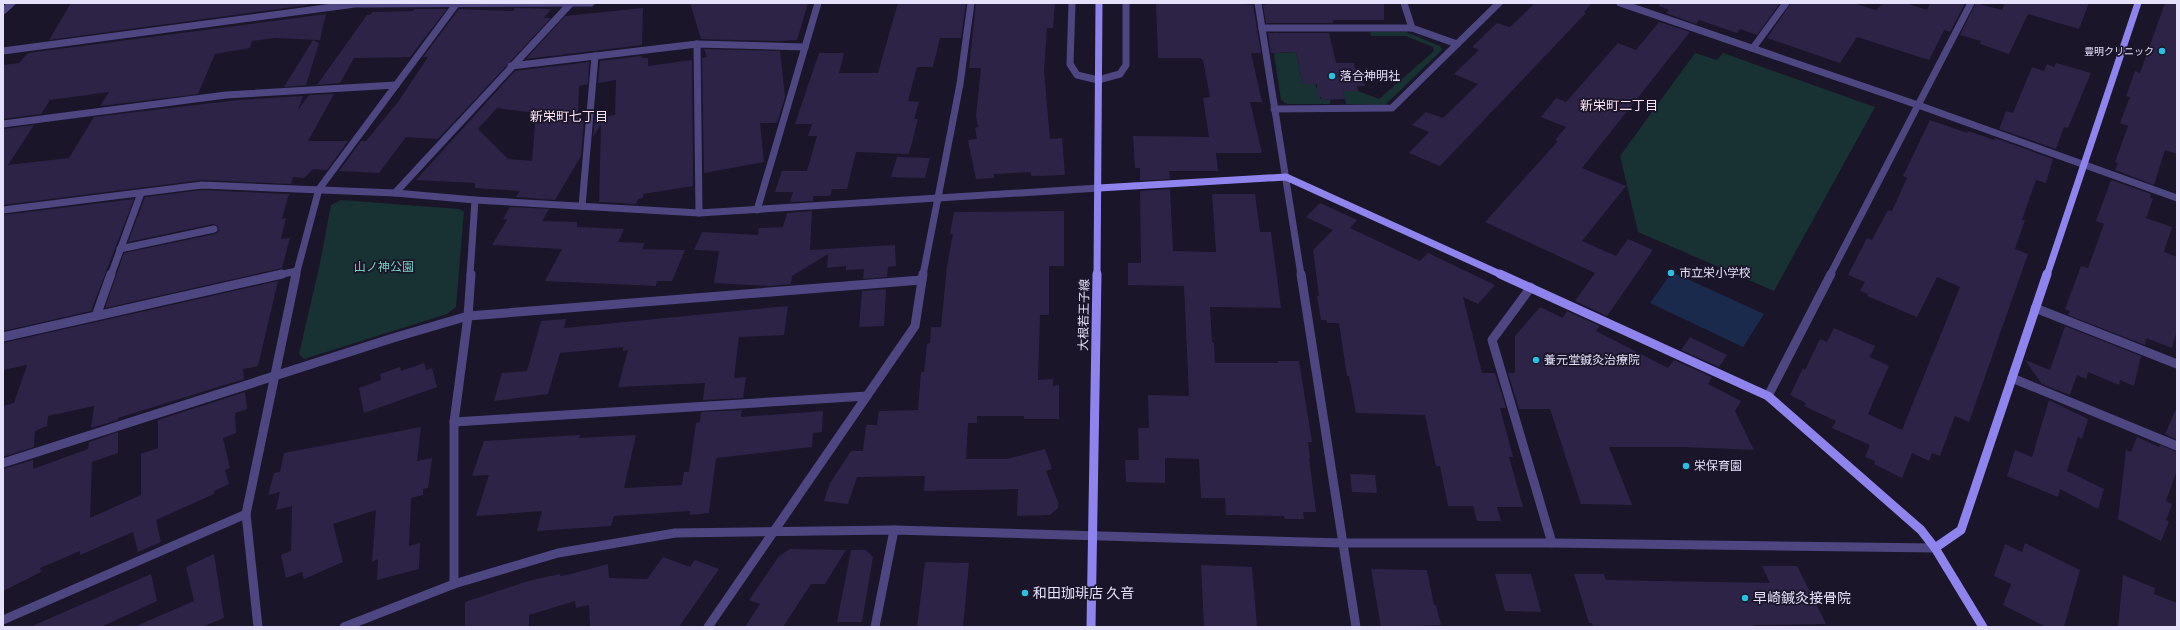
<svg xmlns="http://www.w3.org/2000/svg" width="2180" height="630" font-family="Ubuntu,'Noto Sans JP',sans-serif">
  <rect width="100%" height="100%" fill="#1a1529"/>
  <g fill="#183132">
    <polygon points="1276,32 1280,53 1296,52 1303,84 1315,84 1321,100 1330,100 1330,104 1287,104 1281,100 1271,35"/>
    <polygon points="1370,32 1406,32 1440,46 1442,50 1385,105 1346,104 1343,91 1358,91 1379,99 1434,51 1433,47 1406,36 1371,36"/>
    <polygon points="1695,53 1717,60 1723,53 1875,107 1774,291 1638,232 1620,156"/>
    <polygon points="341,200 459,209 464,212 456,307 447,314 304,359 299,354 320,263 331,205"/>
  </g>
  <polygon fill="#192a4d" points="1672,272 1764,314 1743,347 1650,303"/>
  <g fill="#2d2347" fill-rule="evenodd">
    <polygon points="71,3 308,3 308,5 49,40"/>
    <polygon points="690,3 808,3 797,40 778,41 701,39"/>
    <polygon points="898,3 966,3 961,38 940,38 933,67 917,67 908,101 919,102 914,119 918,119 909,154 856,152 847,189 832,189 830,196 813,196 813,201 790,202 793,192 775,192 782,171 807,171 817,136 808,136 812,124 795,124 819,53 844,53 839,73 878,73"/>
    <polygon points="976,3 1055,3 1053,28 1047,28 1044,71 1050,139 1062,138 1065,175 1031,176 1031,172 994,174 994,178 976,179 968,140 977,139 975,128 978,127 976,116 981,68 969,68"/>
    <polygon points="1156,3 1224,3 1253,5 1261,53 1251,53 1262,102 1250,102 1262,153 1216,153 1218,171 1169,171 1170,179 1140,181 1140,168 1135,168 1133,136 1209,137 1203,98 1210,97 1203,60 1200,58 1158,58"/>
    <polygon points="1266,3 1384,3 1384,20 1333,20 1333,23 1266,23 1263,5 1266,5"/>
    <polygon points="1535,3 1592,3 1584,12 1586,13 1440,166 1409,153 1429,132 1412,125 1426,112 1443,118 1478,84 1454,74 1479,50 1472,47 1497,23 1510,27"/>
    <polygon points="1659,3 1780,3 1757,35 1740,29 1737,33 1699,20 1696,24 1666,13 1669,10 1659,6"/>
    <polygon points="1791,3 1853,3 1876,10 1883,3 1906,3 1927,10 1930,3 1965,3 1950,32 1944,30 1929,60 1857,37 1840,63 1767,38"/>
    <polygon points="1976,3 2002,10 2005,3 2089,3 2079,29 2028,14 2009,54 1980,44 1981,41 1960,35"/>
    <polygon points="2165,3 2177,3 2177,154 2165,150 2154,185 2115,170 2118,163 2115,162 2128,126 2120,123 2130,97 2126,96 2135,71 2140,73"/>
    <polygon points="515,8 551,9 544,18 551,18 438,139 406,137 379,173 339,171 361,141 366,141 398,102 428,57 423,57 459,9 513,11"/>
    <polygon points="643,8 642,45 526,59 565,16"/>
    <polygon points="415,9 447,9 410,57 354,58 340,83 317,85 367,15 370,15 373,12 413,11"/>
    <polygon points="326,14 320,40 275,38 252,41 250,48 215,54 198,94 100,106 109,92 50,100 41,114 3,119 3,65 19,63 28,53"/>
    <polygon points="1659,22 1690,32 1582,168 1626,186 1582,241 1616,256 1628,239 1653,250 1607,316 1575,301 1595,273 1485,222 1558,141 1555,140 1566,127 1541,117 1556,98 1566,102 1618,43 1636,50"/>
    <polygon points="1268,33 1329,33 1336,63 1354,63 1355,69 1360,68 1365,86 1357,86 1358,91 1343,91 1345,99 1321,100 1321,97 1317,97 1317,84 1303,84 1296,52 1271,53"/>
    <polygon points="313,40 319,43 306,85 284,87"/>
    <polygon points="704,49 780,51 785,97 777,123 760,123 764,162 704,173 702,58 707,57"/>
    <polygon points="642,56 642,58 648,58 648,66 692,60 693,186 643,194 643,198 638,199 636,204 599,202 601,124 593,137 595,118 615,115 616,80 598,83 600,61"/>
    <path d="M589 62 588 84 579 86 578 121 584 120 581 156 555 200 516 197 520 191 475 188V183L416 180 515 71ZM497 108 536 113 532 161 508 159 478 129Z"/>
    <polygon points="2056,63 2091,73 2068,128 2064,127 2056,149 1999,129 2006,111 2013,113 2032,67 2044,71 2047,64 2054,67"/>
    <polygon points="334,94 308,141 348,141 327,170 313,169 304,178 293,177 291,184 202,180 3,205 3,129 34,125 8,165 69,158 94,117 238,100 303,96 298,110 309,95"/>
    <polygon points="1930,120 1967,133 1968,131 1994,140 1995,138 2053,159 2046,183 2036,180 2022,220 2025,220 2015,249 2028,254 1969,422 1955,416 1940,456 1932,453 1929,461 1912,453 1902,478 1874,464 1875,461 1865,457 1870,445 1832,428 1836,421 1804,406 1806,403 1790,395 1803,368 1805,370 1820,339 1827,342 1834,328 1875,346 1870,357 1889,366 1868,414 1902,430 1960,287 1937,277 1917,317 1867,296 1868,294 1860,291 1865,282 1848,275 1867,238 1872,240 1888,210 1892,211 1907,178 1903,176"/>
    <polygon points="897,157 930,158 925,178 891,177"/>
    <polygon points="2111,180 2151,194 2150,198 2153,199 2146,218 2172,227 2164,252 2177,257 2177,330 2172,348 2146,338 2145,345 2068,315 2070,311 2065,309 2081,266 2088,268 2104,224 2096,221"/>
    <polygon points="1170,189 1173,251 1216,252 1212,194 1255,194 1260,232 1271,232 1281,308 1210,307 1212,342 1214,343 1215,363 1278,363 1278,361 1299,361 1312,442 1308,442 1310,458 1309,458 1316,512 1303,512 1304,519 1285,519 1284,516 1226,515 1225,498 1201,498 1199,459 1165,458 1165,483 1126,482 1125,460 1139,460 1138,428 1149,428 1148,395 1189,396 1184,286 1128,285 1128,263 1141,263 1140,191"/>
    <polygon points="202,190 289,194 282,219 286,218 281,239 290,238 282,268 105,308 124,253 215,234 219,231 218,226 213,224 128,242 145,197"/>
    <polygon points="134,199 91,311 3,331 3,215"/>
    <polygon points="1320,203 1357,220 1350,228 1420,261 1428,253 1495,285 1478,304 1463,297 1482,373 1495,373 1506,408 1500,408 1513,457 1509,457 1523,507 1497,507 1501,521 1477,521 1473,506 1448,506 1440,466 1436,466 1425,415 1356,413 1349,376 1347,376 1339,323 1327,323 1326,320 1321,320 1317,296 1319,296 1313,250 1333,230 1306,217"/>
    <polygon points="510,207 549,209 542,221 577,222 577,227 624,229 618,242 645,243 642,249 685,250 672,281 657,281 656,286 545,281 562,249 492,245 507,220 503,219"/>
    <polygon points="812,211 810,250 895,245 896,266 888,267 887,277 863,279 864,269 846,270 846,266 827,268 828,254 792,276 791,284 770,286 714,283 719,251 694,250 702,232 758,235 759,228 783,227 787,213"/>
    <polygon points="1064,211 1064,266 1049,266 1049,315 1040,315 1038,380 1053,379 1053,386 1059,385 1059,419 1024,419 1024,416 977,416 977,423 968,423 966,459 1007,459 1045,449 1052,469 1046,471 1058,502 1058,508 1050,515 1017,516 1018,489 924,491 925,476 857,477 848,504 824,501 830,483 851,451 863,451 866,425 877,425 879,411 918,410 921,372 924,372 927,344 930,343 931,327 941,327 947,266 953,234 950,234 954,212"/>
    <polygon points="278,281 258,366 243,369 244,379 118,418 118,420 91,428 94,406 48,416 47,426 35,431 34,447 3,457 3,406 14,403 27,365 3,370 3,343"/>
    <polygon points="886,289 884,326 859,327 862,291"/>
    <polygon points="788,306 784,335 739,337 734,378 746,377 743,398 703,400 705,383 618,387 628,350 623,351 623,347 560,353 548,394 494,401 502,373 527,371 541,321 566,319 564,328"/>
    <polygon points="1540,307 1563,318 1567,311 1600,326 1596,331 1668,368 1674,360 1712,377 1708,384 1741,401 1735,411 1754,450 1684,447 1609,447 1632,505 1581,504 1550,409 1519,409 1508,373 1515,373 1515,336"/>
    <polygon points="2065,326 2141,356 2134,386 2120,380 2119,385 2088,372 2086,379 2077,375 2070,395 2042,384 2025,360 2050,370"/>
    <polygon points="1690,337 1727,355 1719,367 1681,350"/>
    <polygon points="424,363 426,370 432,368 437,387 364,413 359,388 381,380 380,374 400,367 401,371"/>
    <polygon points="245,392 247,409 235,413 236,433 223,438 230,468 225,470 229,484 214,491 214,494 156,520 161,542 138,552 133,532 80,555 80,551 40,568 41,572 3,591 3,469 33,460 33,469 88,449 89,442 118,432 118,453 92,462 90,518 141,495 141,454 158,448 158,420"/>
    <polygon points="2049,400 2088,419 2082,439 2078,437 2067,471 2104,489 2098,509 2060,489 2058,497 2007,476 2015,450 2032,457"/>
    <polygon points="2177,407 2177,440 2165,434"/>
    <polygon points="742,410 741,417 823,411 822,432 813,433 812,447 716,458 709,513 690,515 690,511 614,516 611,526 537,531 542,511 476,516 489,475 472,476 484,441 580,435 579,438 636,435 624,488 682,485 684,472 689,472 696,423 700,422 701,412"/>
    <polygon points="421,427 417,461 432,458 428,488 423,489 423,495 411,498 409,546 420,543 419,569 377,580 378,559 372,562 376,510 333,524 343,562 304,579 302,572 286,578 281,555 291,551 292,506 276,510 280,492 268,495 274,473 280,472 284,453"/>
    <polygon points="2137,437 2159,447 2160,445 2177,452 2177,470 2166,501 2172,504 2166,520 2169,522 2161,541 2118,519 2126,450 2131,452"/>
    <polygon points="1350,474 1375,475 1377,493 1352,492"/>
    <polygon points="2025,543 2080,570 2064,627 2046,627 2003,605 2011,584 1994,576 2005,544 2022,552"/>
    <polygon points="790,549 846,550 825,584 811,584 783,627 745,627 760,604 749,600 779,556"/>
    <polygon points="851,550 866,550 873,557 862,622 837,622"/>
    <polygon points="214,554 224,618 202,627 134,627 194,601 186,567"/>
    <polygon points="663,557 690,567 695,560 719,569 679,627 590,627 589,605 576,608 575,601 529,615 529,627 465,627 465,602 528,581 560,574 560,576 571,574 608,564 609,578 647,579"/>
    <polygon points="925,562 969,563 963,627 917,627"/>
    <polygon points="1201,565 1252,567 1257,627 1204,627"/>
    <polygon points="1762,566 1797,566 1826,624 1754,625 1755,627 1593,627 1592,623 1589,623 1574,574 1604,574 1606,580 1770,583"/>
    <polygon points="1371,569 1427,570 1434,605 1436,605 1441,625 1381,627"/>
    <polygon points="151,574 157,601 101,627 30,627"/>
    <polygon points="1495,574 1531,574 1541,612 1505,611"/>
    <polygon points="2123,575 2155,588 2154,594 2177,603 2177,627 2118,627"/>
  </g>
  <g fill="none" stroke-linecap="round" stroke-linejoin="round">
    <polyline stroke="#4d4681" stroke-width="7" points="120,249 214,229"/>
    <g stroke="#4d4681" stroke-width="7">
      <polyline points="1072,3 1070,64 1077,75 1098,80 1120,74 1126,65 1126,3"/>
      <polyline points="1258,3 1301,275"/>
      <polyline points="1404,3 1412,28"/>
      <polyline points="1620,3 1918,105 2177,198"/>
      <polyline points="3,11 12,3"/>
      <polyline points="1262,28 1412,28 1457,44"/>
      <polyline points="697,44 699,213"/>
      <polyline points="1753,48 1786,3"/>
      <polyline points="3,51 355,4 591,3"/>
      <polyline points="511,66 697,44 805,47"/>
      <polyline points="1274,109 1392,108 1499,3"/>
      <polyline points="3,124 226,95 396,85"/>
      <polyline points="395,193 571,3"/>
      <polyline points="582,206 595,56"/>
      <polyline points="3,210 202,185 395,193 475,200 699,213 1099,188"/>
      <polyline points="757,210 818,3"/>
      <polyline points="111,275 141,193"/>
      <polyline points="278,275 297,271"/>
      <polyline points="296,275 319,189 457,3"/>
      <polyline points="470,275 475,200"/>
      <polyline points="923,275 960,84 971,3"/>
      <polyline points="1830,275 1971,3"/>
    </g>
    <g stroke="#4d4681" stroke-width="9">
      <polyline points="1301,274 1356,627"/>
      <polyline points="1531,287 1492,340 1552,543"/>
      <polyline points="2035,308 2177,364"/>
      <polyline points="96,316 111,274"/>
      <polyline points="3,337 282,274"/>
      <polyline points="2012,378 2177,446"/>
      <polyline points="1768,396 1831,274"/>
      <polyline points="454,422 867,396"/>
      <polyline points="3,463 393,338 468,316 921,280"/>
      <polyline points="454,584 454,422 468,316 471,274"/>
      <polyline points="3,620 246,514"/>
      <polyline points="258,627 246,514 296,274"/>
      <polyline points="344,627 454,584 558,553 675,533 894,530 1342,543 1552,543 1935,548"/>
      <polyline points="708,627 915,326 923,274"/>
      <polyline points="875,627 894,530"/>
    </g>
    <g stroke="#8f84ee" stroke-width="7">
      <polyline points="1099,188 1286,177 1502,275"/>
      <polyline points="1097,275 1099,3"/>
      <polyline points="2047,275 2138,3"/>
    </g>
    <g stroke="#8f84ee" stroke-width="9">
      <polyline points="1500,274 1768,396 1921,530 1935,548 1983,627"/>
      <polyline points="1935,548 1961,530 2047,274"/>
      <polyline points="1091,627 1097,274"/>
    </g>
  </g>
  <g fill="#27c1e1" stroke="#1a1529" stroke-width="1.5">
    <circle cx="2162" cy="51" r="4"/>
    <circle cx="1332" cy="76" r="4"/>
    <circle cx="1671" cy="273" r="4"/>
    <circle cx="1536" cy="360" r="4"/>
    <circle cx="1686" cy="466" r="4"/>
    <circle cx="1025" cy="593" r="4"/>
    <circle cx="1745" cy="598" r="4"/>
  </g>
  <g text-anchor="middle" stroke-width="3.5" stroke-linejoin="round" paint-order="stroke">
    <g font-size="10" fill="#e5e1fb" stroke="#1a1529" text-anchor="end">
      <text x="2154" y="55">豊明クリニック</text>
    </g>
    <g font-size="12" fill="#e5e1fb" stroke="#1a1529" text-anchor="start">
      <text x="1340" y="80">落合神明社</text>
      <text x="1679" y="277">市立栄小学校</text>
      <text x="1544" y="364">養元堂鍼灸治療院</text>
      <text x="1694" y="470">栄保育園</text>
    </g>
    <g font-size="12" fill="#75d2c2" stroke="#1a1529">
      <text x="384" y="271">山ノ神公園</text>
    </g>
    <g font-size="12" fill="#e5e1fb" stroke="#1a1529">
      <text transform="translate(1084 315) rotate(-89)" y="4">大根若王子線</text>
    </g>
    <g font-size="13" fill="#fbe2f0" stroke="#1a1529">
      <text x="1619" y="110">新栄町二丁目</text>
      <text x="569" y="121">新栄町七丁目</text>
    </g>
    <g font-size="14" fill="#e5e1fb" stroke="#1a1529" text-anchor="start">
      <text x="1033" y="598">和田珈琲店 久音</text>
      <text x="1753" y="603">早崎鍼灸接骨院</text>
    </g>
  </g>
  <rect width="2180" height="630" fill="none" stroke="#e5e1fb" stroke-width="8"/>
</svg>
